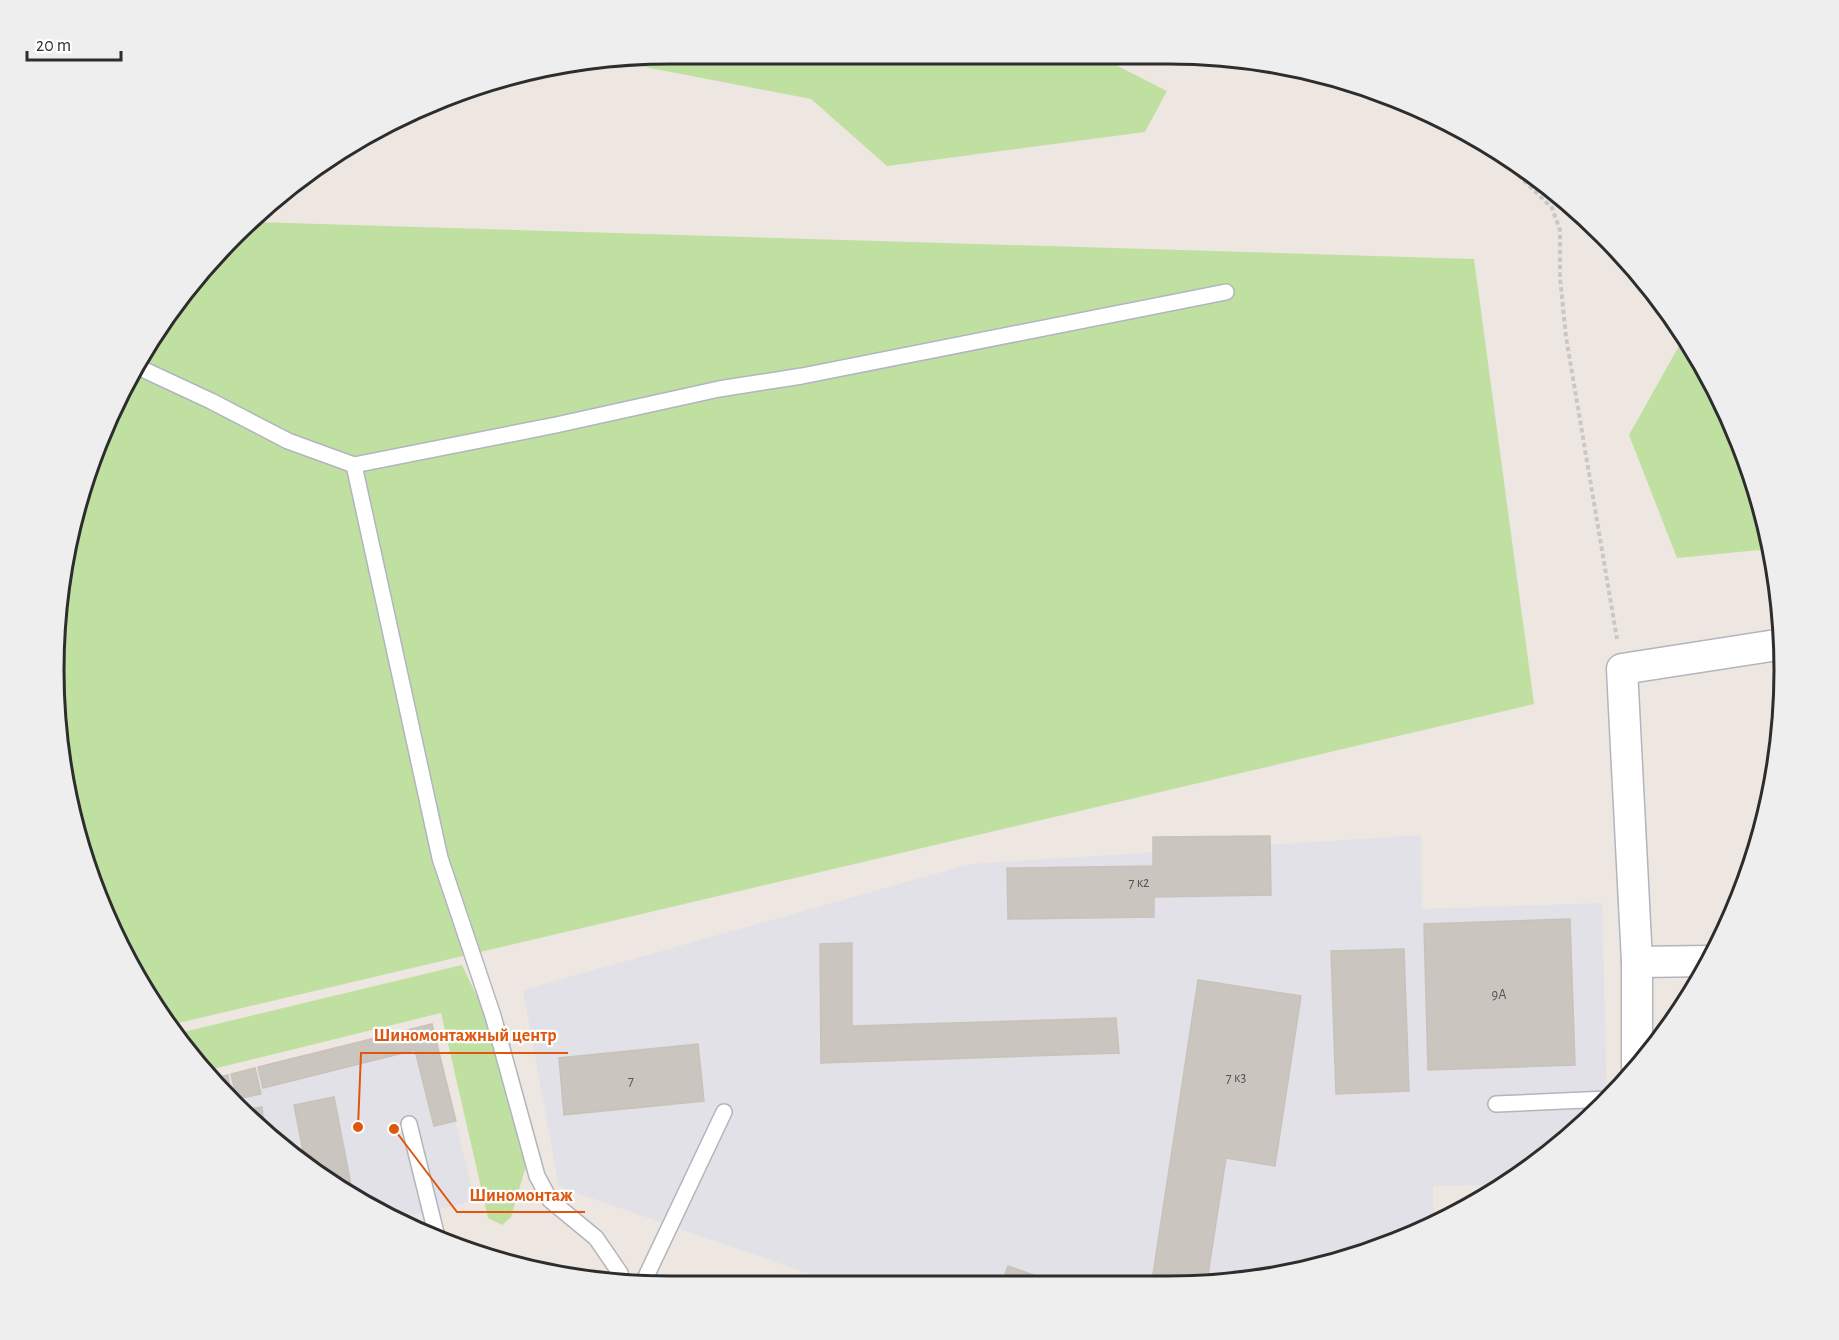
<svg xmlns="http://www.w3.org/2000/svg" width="1839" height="1340" font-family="'Alegreya Sans',sans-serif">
  <rect width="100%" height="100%" fill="#eee7e1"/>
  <g fill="#e2e1e7">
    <polygon points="1421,835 1422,909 1602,903 1607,1100 1544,1158 1498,1185 1433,1186 1434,1222 1405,1239 1250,1281 836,1283 559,1187 523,990 970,864"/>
    <polygon points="432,1024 475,1201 392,1219 264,1133 213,1079"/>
  </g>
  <g fill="#c0e0a2">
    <polygon points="670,54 1094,54 1167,91 1145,132 887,166 811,99 614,61"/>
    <polygon points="255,222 1474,259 1534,704 170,1025 101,905 59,750 59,589 75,510 117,398 207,264"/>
    <polygon points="1684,337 1721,397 1764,510 1770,549 1677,558 1629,435"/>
    <polygon points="462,965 484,1011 526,1166 511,1217 502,1225 488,1218 441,1013 205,1071 182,1045 175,1034"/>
  </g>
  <g fill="#cac5bf" stroke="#c9c2ba" stroke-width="1.5">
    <polygon points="1270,836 1271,895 1154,897 1154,917 1008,919 1007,868 1153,866 1153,837"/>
    <polygon points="1570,919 1575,1065 1428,1070 1424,924"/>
    <polygon points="852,943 852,1026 1116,1018 1119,1053 821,1063 820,944"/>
    <polygon points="1404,949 1409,1091 1336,1094 1331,951"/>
    <polygon points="1198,980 1301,996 1275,1166 1226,1158 1207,1281 1152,1281"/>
    <polygon points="432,1024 456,1121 434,1126 415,1050 263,1088 258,1067"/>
    <polygon points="698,1044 704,1101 564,1115 559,1058"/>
    <polygon points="255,1068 261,1094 237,1099 231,1074"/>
    <polygon points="228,1075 231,1098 213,1079"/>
    <polygon points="334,1097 352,1190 349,1190 305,1161 294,1105"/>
    <polygon points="262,1107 265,1134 242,1110"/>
    <polygon points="1008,1266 1053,1282 1002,1282"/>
  </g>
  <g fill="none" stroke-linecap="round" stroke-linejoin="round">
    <g stroke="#b1b5bd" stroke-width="18">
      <g id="service">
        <polyline points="138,367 211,401 288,441 354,465 556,425 719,389 802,376 1226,292"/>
        <polyline points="354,465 440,858 493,1016 537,1176 550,1200 596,1238 620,1273 622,1283"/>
        <polyline points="1496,1104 1607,1099"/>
        <polyline points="409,1124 437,1237"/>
        <polyline points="642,1285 724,1112"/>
      </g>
    </g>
    <g stroke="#b1b5bd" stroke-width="33">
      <g id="minor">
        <polyline points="1637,962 1710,961"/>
        <polyline points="1637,1069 1637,962 1622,669 1783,644"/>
      </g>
    </g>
    <polyline stroke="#c8c8c8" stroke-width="4" stroke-dasharray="4.5 3" stroke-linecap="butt" points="1486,144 1552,208 1560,230 1560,278 1566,337 1617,639"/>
    <use href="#service" stroke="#fff" stroke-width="15"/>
    <use href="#minor" stroke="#fff" stroke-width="30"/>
  </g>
  <g text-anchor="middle" stroke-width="4.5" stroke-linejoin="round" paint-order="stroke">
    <g font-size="14" fill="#545352">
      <text x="1139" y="887">7 к2</text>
      <text x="1499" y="999">9А</text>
      <text x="1236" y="1082">7 к3</text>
      <text x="631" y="1085">7</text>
    </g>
  </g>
  <path d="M0 0H1839V1340H0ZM670 64H1168A606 606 0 0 1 1774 670V670A606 606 0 0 1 1168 1276H670A606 606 0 0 1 64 670V670A606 606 0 0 1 670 64Z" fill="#eee" fill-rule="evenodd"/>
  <path fill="none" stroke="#2d2d2d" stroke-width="3" d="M670 64H1168A606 606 0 0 1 1774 670V670A606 606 0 0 1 1168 1276H670A606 606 0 0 1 64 670V670A606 606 0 0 1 670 64Z"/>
  <path fill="none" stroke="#df570e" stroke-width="2" d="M358 1127L361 1053H568M394 1129L457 1212H585"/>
  <g fill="#df570e" stroke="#fff" stroke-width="2">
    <circle cx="358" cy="1127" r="6"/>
    <circle cx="394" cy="1129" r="6"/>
  </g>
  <g font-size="18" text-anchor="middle" font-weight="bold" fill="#df570e" stroke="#fff" stroke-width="4.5" stroke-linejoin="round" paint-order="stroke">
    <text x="465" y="1041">Шиномонтажный центр</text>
    <text x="521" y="1201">Шиномонтаж</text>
  </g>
  <path d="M27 51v9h94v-9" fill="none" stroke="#2d2d2d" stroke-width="3"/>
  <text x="36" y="51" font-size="18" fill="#2d2d2d" stroke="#ffffff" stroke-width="4.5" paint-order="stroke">20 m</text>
</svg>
